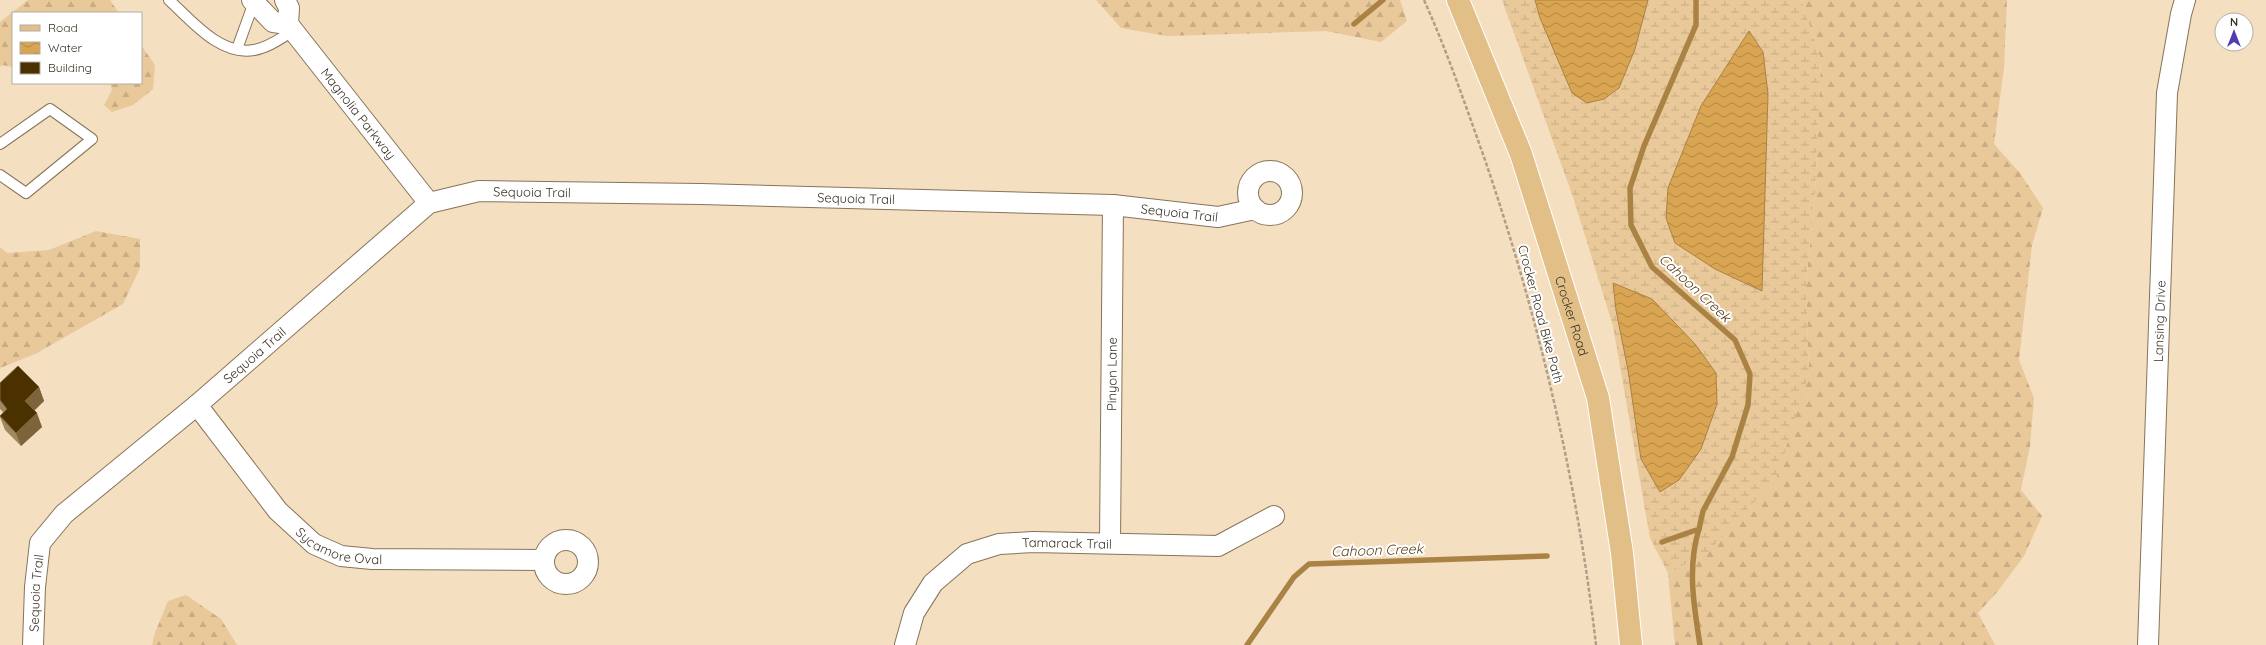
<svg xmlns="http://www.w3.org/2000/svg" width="2266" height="645" font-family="Quicksand,sans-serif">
  <defs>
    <pattern id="forest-firs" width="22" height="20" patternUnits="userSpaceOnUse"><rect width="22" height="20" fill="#e9c899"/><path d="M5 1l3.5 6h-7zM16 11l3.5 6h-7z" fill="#c9ac84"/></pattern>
    <pattern id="wetland-marsh" width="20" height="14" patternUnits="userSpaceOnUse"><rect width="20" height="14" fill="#e9c899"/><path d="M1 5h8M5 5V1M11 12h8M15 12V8" fill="none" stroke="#c9ac84"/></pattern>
    <pattern id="water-waves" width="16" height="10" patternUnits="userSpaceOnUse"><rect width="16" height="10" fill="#daa552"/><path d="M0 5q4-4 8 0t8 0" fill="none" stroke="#b28744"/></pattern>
  </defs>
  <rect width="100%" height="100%" fill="#f4dfc1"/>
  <g fill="url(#forest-firs)">
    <polygon points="28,0 110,0 119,13 13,13 13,67 2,65 0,67 0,22"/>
    <polygon points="1096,0 1400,0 1407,21 1381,42 1326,31 1167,36 1121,28"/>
    <polygon points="1801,0 2007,0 2004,67 1994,144 2020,173 2043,208 2032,245 2019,360 2034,398 2030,446 2021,490 2042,516 2024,556 1998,591 1978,613 1995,645 1675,645 1668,573 1707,553 1809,374 1806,284 1815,192 1821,59"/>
    <polygon points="141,45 155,65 153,89 133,105 112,112 104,105 112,90 110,83 141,83"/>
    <polygon points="96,231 140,239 140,268 123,304 35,354 0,368 0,247 7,253 49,250"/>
    <polygon points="186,595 221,619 237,645 152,645 155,633 168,601"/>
  </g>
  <polygon fill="url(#wetland-marsh)" points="1502,0 1801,0 1821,59 1815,192 1806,284 1809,374 1777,477 1707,553 1668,573 1650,538 1613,326 1573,197"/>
  <g fill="url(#water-waves)" stroke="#aa8244">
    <polygon points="1535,0 1648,0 1635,49 1619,88 1604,99 1587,103 1572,93 1540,18"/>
    <polygon points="1749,31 1763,52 1768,94 1762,291 1715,269 1675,243 1666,218 1668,188 1701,106"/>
    <polygon points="1613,283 1652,299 1695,344 1716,373 1717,404 1701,449 1679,480 1660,492 1641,459 1628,370 1616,310"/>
  </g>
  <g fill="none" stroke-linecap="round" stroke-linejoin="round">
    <g stroke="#aa8244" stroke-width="5.5">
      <polyline points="1354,24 1383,0"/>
      <path d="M1699 529C1687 567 1694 607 1700 645"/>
      <polyline points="1662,542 1699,529 1703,511 1732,457 1748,405 1750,374 1735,340 1652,267 1631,225 1630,188 1644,146 1696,25 1696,0"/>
      <polyline points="1247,645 1294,577 1309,564 1547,556"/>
    </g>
    <g stroke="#877459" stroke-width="12">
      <g id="service">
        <path d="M169 0C192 21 220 56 254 50 268 48 281 38 293 31"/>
        <polyline points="237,49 254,2"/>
        <polyline points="0,144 50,109 92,139 26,193 0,175"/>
      </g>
    </g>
    <g stroke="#877459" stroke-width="22">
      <g id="minor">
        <polyline points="252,0 273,22 288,24"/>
        <path id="s1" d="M285 0 289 8 288 24 429 203"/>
        <circle cx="1270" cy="193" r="22"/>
        <path id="s2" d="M197 405 278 511 314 544 341 556 372 559 544 560"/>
        <circle cx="566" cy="562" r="22"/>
        <path id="s3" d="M1110 542 1113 205"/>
        <path id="s4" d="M33 645 35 587 40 543 64 514 197 405 429 203 479 191 701 194 1113 205 1218 217 1255 209"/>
        <path id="s5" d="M905 645 914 613 933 583 967 554 999 544 1033 542 1218 546 1274 516"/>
        <path id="s6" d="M2148 645 2167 93 2181 14 2185 0"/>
      </g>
    </g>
    <g stroke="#fff" stroke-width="24">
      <g id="primary">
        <path id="s7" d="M1458 0 1521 154 1598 398 1622 553 1631 645"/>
      </g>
    </g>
    <path stroke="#af9f88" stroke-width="2.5" stroke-dasharray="4 2" stroke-linecap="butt" d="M1424 0C1447 51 1465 104 1484 157 1538 315 1577 479 1596 645"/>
    <use href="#service" stroke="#fff" stroke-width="10"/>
    <use href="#minor" stroke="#fff" stroke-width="20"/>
    <use href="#primary" stroke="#e1bf87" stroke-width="22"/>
  </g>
  <polygon fill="#a08860" points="0,383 39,387 44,401 34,410 42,427 21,446 5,430 0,417 0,416 3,412 0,409"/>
  <g fill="#7e643a">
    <polygon points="39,387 44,401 30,415 25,401"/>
    <polygon points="37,413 42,427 21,446 16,433"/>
  </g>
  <polygon fill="#4b3000" stroke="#7e643a" points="18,366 39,387 25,401 37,413 16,433 0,416 7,409 0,400 0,383"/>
  <g text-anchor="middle" stroke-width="4" stroke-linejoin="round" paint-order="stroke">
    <g font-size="13" fill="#393125" stroke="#fff">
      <text dy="5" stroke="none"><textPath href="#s1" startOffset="139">Magnolia Parkway</textPath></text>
      <text dy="5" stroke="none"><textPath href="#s4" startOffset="724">Sequoia Trail</textPath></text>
      <text dy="5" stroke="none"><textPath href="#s4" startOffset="1048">Sequoia Trail</textPath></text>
      <text dy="5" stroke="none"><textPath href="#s4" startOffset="1372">Sequoia Trail</textPath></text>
      <text transform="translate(1541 314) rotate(75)" y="5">Crocker Road Bike Path</text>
      <text dy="5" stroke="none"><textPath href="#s7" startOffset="336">Crocker Road</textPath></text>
      <text dy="5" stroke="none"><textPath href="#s6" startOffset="324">Lansing Drive</textPath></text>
      <text dy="5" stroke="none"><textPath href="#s4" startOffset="388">Sequoia Trail</textPath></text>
      <text dy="5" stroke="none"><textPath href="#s3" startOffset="168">Pinyon Lane</textPath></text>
      <text dy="5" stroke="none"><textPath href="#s2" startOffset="207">Sycamore Oval</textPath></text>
      <text dy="5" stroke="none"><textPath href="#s5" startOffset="215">Tamarack Trail</textPath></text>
      <text dy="5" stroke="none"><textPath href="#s4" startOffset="52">Sequoia Trail</textPath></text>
    </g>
    <g font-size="14" font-style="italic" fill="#553f1c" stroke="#fff">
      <text transform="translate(1695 288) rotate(43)" y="5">Cahoon Creek</text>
      <text transform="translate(1377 550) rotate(-2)" y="5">Cahoon Creek</text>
    </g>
  </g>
  <rect x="12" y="12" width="130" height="72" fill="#ffffff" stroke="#b0ada8"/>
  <rect x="20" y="25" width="20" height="6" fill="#e1bf87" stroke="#b0ada8"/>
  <text x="48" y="32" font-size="12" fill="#393125">Road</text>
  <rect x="20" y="42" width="20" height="12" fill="url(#water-waves)" stroke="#b0ada8"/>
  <text x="48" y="52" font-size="12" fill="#393125">Water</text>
  <rect x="20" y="62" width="20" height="12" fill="#4b3000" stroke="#b0ada8"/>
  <text x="48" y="72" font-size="12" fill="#393125">Building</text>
  <g transform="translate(2234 32)"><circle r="19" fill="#ffffff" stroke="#b0ada8"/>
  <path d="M0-3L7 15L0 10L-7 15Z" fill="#543bb3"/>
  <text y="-6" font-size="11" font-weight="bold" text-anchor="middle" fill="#393125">N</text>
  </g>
</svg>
